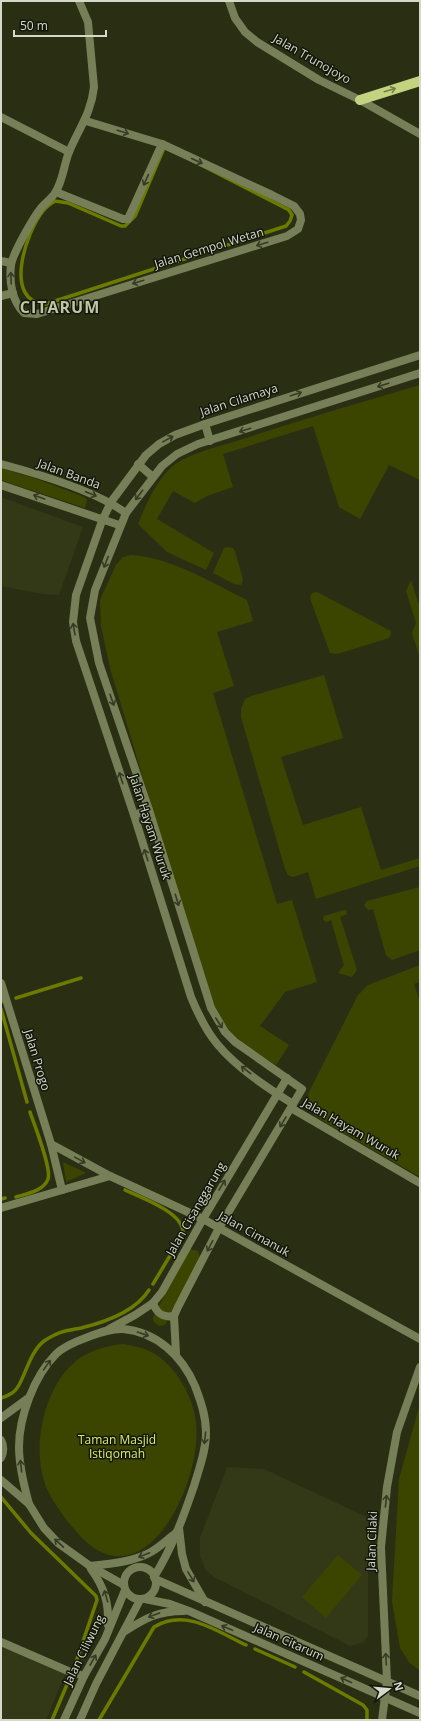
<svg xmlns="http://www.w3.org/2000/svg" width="421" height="1721" font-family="'Open Sans',sans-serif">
  <rect width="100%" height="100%" fill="#2a2f14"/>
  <g fill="#333817">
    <polygon points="1,497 83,527 59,595 43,594 1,586"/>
    <polygon points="227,1467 264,1469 373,1520 368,1574 368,1635 364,1642 350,1646 214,1577 205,1569 200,1556 200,1538"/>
    <polygon points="1,1644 66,1672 46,1720 1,1720"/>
  </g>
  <g fill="#3c4500">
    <path d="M420 385V480L389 465 360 519 339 507 313 426 223 454 233 487 207 496 195 503 173 491 157 519 214 553 206 570 167 552 138 524C146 504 157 479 174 465 193 452 218 447 240 440 299 420 360 403 420 385Z"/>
    <polygon points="1,468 37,479 84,497 87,500 85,508 1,480"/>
    <polygon points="227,547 233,548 235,551 243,580 241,585 234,584 213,573 224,548"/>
    <path d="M131 555C173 558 210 582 247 600L253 621 217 632 234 686 213 693 277 904 292 900 317 982 285 992 260 1026 289 1045 276 1065 231 1037 221 1028 189 931 110 668 101 626 100 600 116 565 123 557Z"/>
    <polygon points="411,580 420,608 420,658 412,633 416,623 406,591"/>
    <polygon points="317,592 387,629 391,631 390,637 386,639 337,654 330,653 310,598 312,593"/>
    <polygon points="324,675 343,738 281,757 303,825 361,807 381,870 420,858 420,866 316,899 308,872 293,877 288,875 285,869 241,717 241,709 245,699 251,696"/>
    <polygon points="420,887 420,950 392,960 386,955 373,909 368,910 364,905 367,901"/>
    <polygon points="344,910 346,910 347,914 340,917 357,970 352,977 338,973 344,965 331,920 326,922 323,919 324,916"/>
    <polygon points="420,965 420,982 414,984 420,1002 420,1177 315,1116 308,1101 308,1094 358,995 368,985"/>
    <polygon points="63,1162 86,1173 66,1182"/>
    <polygon points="190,1249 198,1251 200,1258 165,1325 159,1326 153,1321 153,1317"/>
    <path d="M123 1344C134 1346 145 1348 155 1354 177 1368 193 1397 196 1422 203 1484 141 1611 75 1530 63 1516 52 1501 45 1484 31 1445 45 1382 80 1358 93 1349 108 1346 123 1344Z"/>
    <polygon points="420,1404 420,1671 409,1662 400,1648 392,1601 399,1479"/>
    <polygon points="338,1555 362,1575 326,1618 302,1597"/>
  </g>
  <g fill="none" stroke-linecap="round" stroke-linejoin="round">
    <g stroke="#6c7b00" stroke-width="3.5">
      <path d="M166 147 289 210 292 215 290 221 286 226 46 304C2 302 26 232 43 211 46 207 50 204 55 201L68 203 121 226H125L135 216 164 148Z"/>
      <polyline points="16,998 81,978"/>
      <polyline points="1,1002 2,1001"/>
      <polyline points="1,1009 27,1102"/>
      <path d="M125 1190C142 1198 185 1213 183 1234L153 1284"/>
      <path d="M16 1197C26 1194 44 1191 48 1179 52 1169 34 1124 30 1112"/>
      <polyline points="1,1199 5,1198"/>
      <path d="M1 1398C5 1397 9 1395 12 1393 24 1386 27 1354 44 1341 59 1331 65 1331 81 1328 106 1322 135 1312 149 1290"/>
      <polyline points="1,1497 31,1533 96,1596 97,1600 74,1668"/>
      <polyline points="255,1649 295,1667"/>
      <polyline points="304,1672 363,1705 367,1710 367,1720"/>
      <polyline points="52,1720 71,1675"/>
      <path d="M99 1720 154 1627C186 1608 216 1631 246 1645"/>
    </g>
    <g stroke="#777f58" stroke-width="8">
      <path d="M79 1 88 22 94 87C91 114 79 128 69 152 64 164 63 181 55 193 52 198 45 203 41 208 33 218 13 253 11 265 9 282 12 301 24 313L37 314 287 236 298 229 301 220 300 214 294 206 272 195 162 144 86 121"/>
      <polyline points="1,117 69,152"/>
      <polyline points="56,192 123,219 128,219 162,144"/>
      <polyline points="1,261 11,263"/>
      <polyline points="1,296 13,293"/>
      <polyline points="1,983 51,1144 62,1190"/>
      <polyline points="291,1108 420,1183"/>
      <polyline points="51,1144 110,1176 203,1219 420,1339"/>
      <polyline points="1,1208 110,1176"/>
      <polyline points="1,1642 68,1671 84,1676"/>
    </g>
    <g stroke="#777f58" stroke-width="8">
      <polyline points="229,1 235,18 245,32 257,42 319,80 360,100 420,134"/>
      <polyline points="205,424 210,441"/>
      <path d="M1 464C39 474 94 490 126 513"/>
      <polyline points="138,464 153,477"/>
      <polyline points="1,485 119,525"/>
      <polyline points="134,815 149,810"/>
      <path d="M293 1104C268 1088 237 1068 218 1045 206 1031 198 1014 191 997L134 815 76 641 73 622 76 595 102 521 111 502 146 455 159 444 175 435 205 424 420 355"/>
      <path d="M153 1303C157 1314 163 1318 174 1316"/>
      <polyline points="109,1329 135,1315 153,1303 162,1292 203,1219 287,1078"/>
      <polyline points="176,1354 174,1316 178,1307 219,1228 302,1089 235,1042 225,1032 211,1008 149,810 99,663 90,618 95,590 126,513 162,466 177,454 198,444 420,373"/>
      <polyline points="1,1418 27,1399"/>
      <path d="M1 1440C4 1445 4 1453 1 1458"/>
      <polyline points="1,1480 29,1504 44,1528 58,1543 90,1566 124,1585"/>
      <path d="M29 1504C24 1486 19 1467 19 1447 19 1417 34 1376 56 1354 64 1346 77 1341 88 1337 99 1333 111 1328 123 1329 157 1332 182 1356 195 1386 201 1402 206 1416 206 1433 206 1451 199 1469 194 1486 183 1518 172 1548 154 1577"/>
      <polyline points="179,1528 182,1554 186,1569 205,1602"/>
      <path d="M90 1566C110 1564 133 1562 151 1552 160 1547 168 1539 176 1533"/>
      <circle cx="140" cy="1583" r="16"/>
      <path d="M91 1569C104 1587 109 1602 108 1625"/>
      <polyline points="155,1579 420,1696"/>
      <polyline points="145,1599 170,1604 189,1611 420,1713"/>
      <path d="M125 1631C146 1618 158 1611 184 1611"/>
      <polyline points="64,1720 84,1676 105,1639 125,1590"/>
      <polyline points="80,1720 96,1684 140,1600"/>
      <polyline points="382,1720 387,1681 381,1547 387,1487 397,1432 420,1367"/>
    </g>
    <polyline stroke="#c3d37f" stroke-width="10" points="360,100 420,81"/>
  </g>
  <defs><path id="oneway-shaft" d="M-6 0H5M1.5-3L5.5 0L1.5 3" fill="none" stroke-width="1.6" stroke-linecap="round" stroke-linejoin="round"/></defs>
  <use stroke="#747e4a" href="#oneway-shaft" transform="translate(390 90) rotate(-17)"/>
  <g stroke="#363b25">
    <use href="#oneway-shaft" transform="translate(123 132) rotate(17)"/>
    <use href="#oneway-shaft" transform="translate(197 161) rotate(24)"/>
    <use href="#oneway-shaft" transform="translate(146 180) rotate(114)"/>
    <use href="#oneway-shaft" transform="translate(262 244) rotate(163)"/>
    <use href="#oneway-shaft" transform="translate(11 278) rotate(-92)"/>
    <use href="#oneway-shaft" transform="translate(138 282) rotate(163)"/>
    <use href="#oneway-shaft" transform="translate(383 385) rotate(162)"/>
    <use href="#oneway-shaft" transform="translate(296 394) rotate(-18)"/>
    <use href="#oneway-shaft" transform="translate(245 430) rotate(162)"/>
    <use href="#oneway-shaft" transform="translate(168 439) rotate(-29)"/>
    <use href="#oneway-shaft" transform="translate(91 494) rotate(21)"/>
    <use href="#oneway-shaft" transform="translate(139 495) rotate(127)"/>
    <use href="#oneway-shaft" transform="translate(39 497) rotate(-160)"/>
    <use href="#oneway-shaft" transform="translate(106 562) rotate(111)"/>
    <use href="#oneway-shaft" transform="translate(74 629) rotate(-100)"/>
    <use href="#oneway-shaft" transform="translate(112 700) rotate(71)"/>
    <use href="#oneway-shaft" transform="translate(121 778) rotate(-108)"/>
    <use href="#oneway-shaft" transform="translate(146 855) rotate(-108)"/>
    <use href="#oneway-shaft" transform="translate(177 900) rotate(73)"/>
    <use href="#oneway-shaft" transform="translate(219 1023) rotate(57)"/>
    <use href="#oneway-shaft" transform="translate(246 1070) rotate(-142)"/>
    <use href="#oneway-shaft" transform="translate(283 1122) rotate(121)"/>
    <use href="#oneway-shaft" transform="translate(80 1160) rotate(29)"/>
    <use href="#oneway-shaft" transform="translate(222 1185) rotate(-59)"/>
    <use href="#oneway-shaft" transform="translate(210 1246) rotate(118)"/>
    <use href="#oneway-shaft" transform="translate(143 1334) rotate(19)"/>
    <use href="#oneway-shaft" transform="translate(47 1365) rotate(-55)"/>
    <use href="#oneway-shaft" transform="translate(205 1438) rotate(96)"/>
    <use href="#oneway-shaft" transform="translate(21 1466) rotate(-96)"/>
    <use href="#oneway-shaft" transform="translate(386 1501) rotate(-84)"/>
    <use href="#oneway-shaft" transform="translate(59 1543) rotate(-137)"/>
    <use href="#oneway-shaft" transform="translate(144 1555) rotate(158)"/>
    <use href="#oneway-shaft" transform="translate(191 1577) rotate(59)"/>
    <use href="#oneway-shaft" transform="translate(106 1596) rotate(-106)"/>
    <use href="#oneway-shaft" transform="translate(154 1615) rotate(160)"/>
    <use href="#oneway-shaft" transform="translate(227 1628) rotate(-157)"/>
    <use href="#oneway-shaft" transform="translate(386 1659) rotate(-93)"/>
    <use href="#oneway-shaft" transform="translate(93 1660) rotate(-61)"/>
    <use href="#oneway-shaft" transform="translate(346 1680) rotate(-156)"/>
  </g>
  <g text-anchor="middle" stroke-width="3" stroke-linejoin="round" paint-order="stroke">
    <g font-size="12" fill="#d5d9c9" stroke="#13160a">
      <text transform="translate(312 59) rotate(30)" y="4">Jalan Trunojoyo</text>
      <text transform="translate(209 248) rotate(-17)" y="4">Jalan Gempol Wetan</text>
      <text transform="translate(239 400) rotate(-18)" y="4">Jalan Cilamaya</text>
      <text transform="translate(69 474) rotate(20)" y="4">Jalan Banda</text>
      <text transform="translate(150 827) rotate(72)" y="4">Jalan Hayam Wuruk</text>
      <text transform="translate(37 1060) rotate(73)" y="4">Jalan Progo</text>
      <text transform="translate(351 1129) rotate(30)" y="4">Jalan Hayam Wuruk</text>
      <text transform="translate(196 1209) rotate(-60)" y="4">Jalan Cisanggarung</text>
      <text transform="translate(254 1234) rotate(29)" y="4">Jalan Cimanuk</text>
      <text transform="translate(372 1541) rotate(-88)" y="4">Jalan Cilaki</text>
      <text transform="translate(289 1642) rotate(24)" y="4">Jalan Citarum</text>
      <text transform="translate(84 1650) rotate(-64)" y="4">Jalan Ciliwung</text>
    </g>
    <g font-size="12" fill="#d9ef6a" stroke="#13160a">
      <text x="117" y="1444">Taman Masjid<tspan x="117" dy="14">Istiqomah</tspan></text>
    </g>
    <g font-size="16" font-weight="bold" letter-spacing="1" fill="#bfc6a6" stroke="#13160a">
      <text x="60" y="313">CITARUM</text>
    </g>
  </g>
  <rect width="421" height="1721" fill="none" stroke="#d5d9c9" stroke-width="4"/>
  <g transform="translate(389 1689) rotate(74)" stroke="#13160a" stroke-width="3" paint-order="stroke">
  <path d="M0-3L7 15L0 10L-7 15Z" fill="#d5d9c9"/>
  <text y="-6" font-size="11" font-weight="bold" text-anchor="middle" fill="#d5d9c9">N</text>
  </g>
  <path d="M14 30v6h92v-6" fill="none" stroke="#d5d9c9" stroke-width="2"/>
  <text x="20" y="30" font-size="12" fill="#d5d9c9" stroke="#13160a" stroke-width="3" paint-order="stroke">50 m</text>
</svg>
